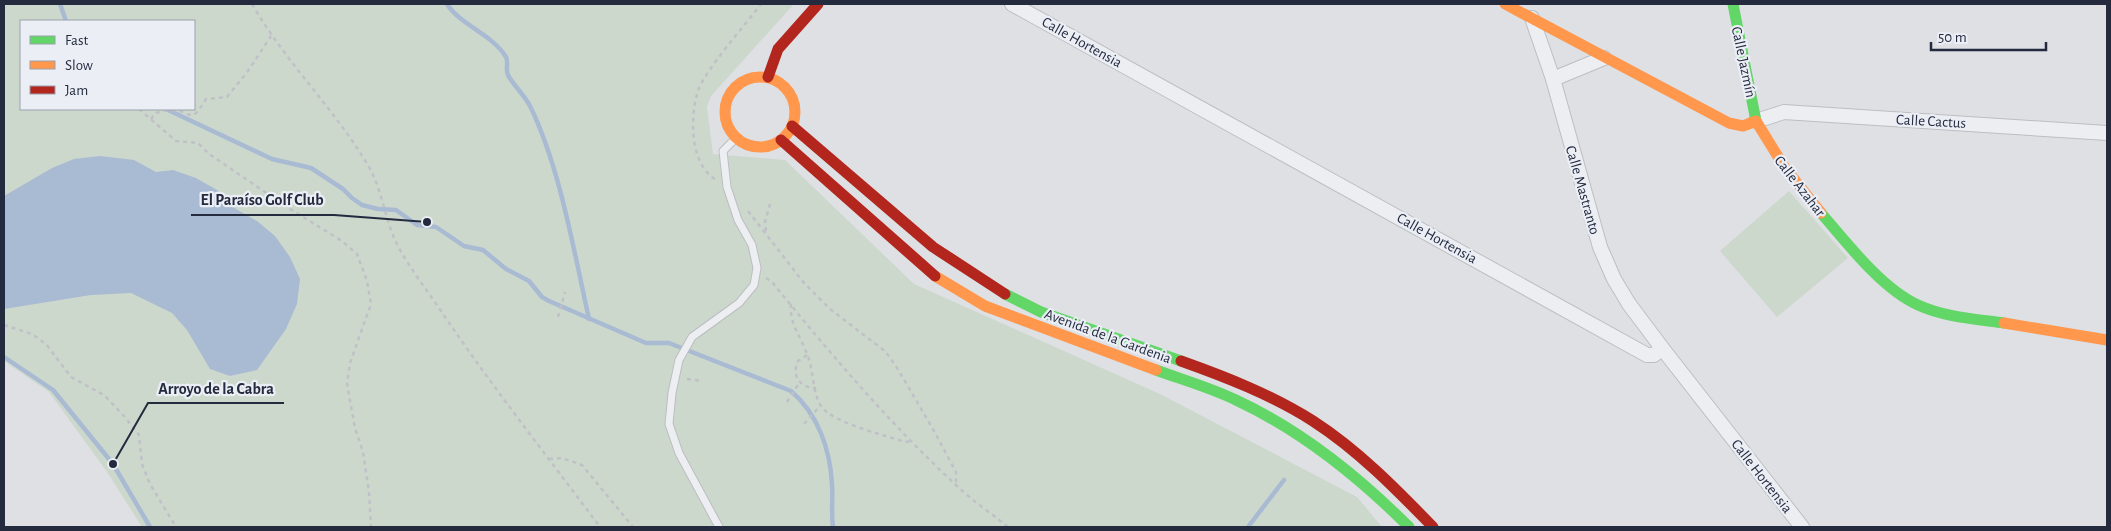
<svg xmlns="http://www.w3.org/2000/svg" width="2111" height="531" font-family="'Alegreya Sans',sans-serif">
  <rect width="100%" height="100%" fill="#dee0e4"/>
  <g fill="#cdd8cd" fill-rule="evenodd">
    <path d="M4 4H794L711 96 707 107 713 154 785 160 914 284 1160 394 1357 497 1382 527H142L107 472 49 392 4 361ZM21 21H194V109H21Z"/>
    <polygon points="1789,191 1848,258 1777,317 1720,251"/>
  </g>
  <polygon fill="#a9bad3" points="100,156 134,160 156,172 173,170 196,178 217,190 236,209 257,221 275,236 290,257 300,279 297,304 286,329 257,370 230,376 210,369 187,330 172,313 131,293 91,295 4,309 4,196 52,168 74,159"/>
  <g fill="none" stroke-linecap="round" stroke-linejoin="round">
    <g stroke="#a9bad3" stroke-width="4.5">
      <polyline points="60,4 66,21"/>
      <path d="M447 4C460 25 492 34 506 57 509 63 505 69 508 75 511 82 525 96 530 106 560 167 574 252 589 319"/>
      <path d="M166 109 272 159 311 168 343 189 352 198 362 205 378 209 396 210 417 225 436 227 464 246 483 250 506 269 529 281 542 297 549 301 646 343H669L791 391C818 414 830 449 832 484 833 499 831 513 833 527"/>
      <polyline points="4,357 53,390 113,464 150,527"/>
      <polyline points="1248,527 1284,480"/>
    </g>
    <g stroke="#bcbec2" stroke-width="9">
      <polyline id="lane" points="719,527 679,453 669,424 672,393 679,360 692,337 739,303 754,285 757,268 752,245 738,220 727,187 723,151 736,138"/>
    </g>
    <g stroke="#bcbec2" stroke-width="16">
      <g id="street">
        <polyline points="1012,4 1647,355 1654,355 1662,348"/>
        <polyline points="1532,18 1553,79 1600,247 1614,279 1629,304 1662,348 1802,527"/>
        <polyline points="1553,79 1604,58"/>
        <polyline points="1756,121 1784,112 2107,133"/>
      </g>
    </g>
    <g stroke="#c0c1c7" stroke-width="2.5" stroke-dasharray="4 4" stroke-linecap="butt">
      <path d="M252 4C286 63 335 109 369 167 383 192 385 222 399 248 411 270 427 290 441 311 491 385 547 456 600 527"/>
      <polyline points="139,109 176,141 198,143 209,154 287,207 342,241 357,254 367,281 371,304 350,363 347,384 355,428 363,452 369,492 371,527"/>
      <path d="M151 119 155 113C160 112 166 110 171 110 193 110 189 127 206 99L227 97 248 71 271 36"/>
      <path d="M715 179C702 171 696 155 694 140 692 124 693 107 698 91 705 70 746 24 761 4"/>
      <polyline points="748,211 804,283 830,309 886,352 899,371 934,431 956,472 956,485"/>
      <polyline points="766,231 765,222 770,204"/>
      <path d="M766 278 772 282C829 352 889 423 955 484 971 500 991 513 1008 527"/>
      <path d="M791 304C789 323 801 337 807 354 814 370 812 392 821 406 832 423 885 435 905 442L913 441"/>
      <polyline points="558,317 565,292"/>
      <polyline points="4,325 32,334 46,344 71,377 104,395 124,416 139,435 142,464 150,484 176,527"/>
      <path d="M807 355 798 361C791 376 800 388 816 388"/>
      <polyline points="687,379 702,381"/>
      <polyline points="787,402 799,383"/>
      <polyline points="804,424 821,405"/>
      <polyline points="549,459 562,458 582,465 633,527"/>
    </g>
    <use href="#lane" stroke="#edeef1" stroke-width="7"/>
    <use href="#street" stroke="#edeef1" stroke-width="14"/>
    <g stroke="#63d668" stroke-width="11">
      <polyline points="1733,4 1756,121"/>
      <path d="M1821 213C1847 243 1882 289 1918 305 1944 317 1975 319 2004 323"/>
      <polyline points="1005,294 1041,312 1181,361"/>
      <path d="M1156 370C1183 380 1212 388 1238 401 1302 431 1359 477 1409 527"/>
    </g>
    <g stroke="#ff974d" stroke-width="11">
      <polyline points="1505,4 1729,123 1743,126 1756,121 1785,168 1821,213"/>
      <circle cx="760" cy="112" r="35"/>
      <polyline points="935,276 985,306 1156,370"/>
      <polyline points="2004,323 2107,340"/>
    </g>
    <g stroke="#b3261e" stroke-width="11">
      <polyline points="768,77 778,49 818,4"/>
      <polyline points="792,126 933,247 1005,294"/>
      <polyline points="781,140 935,276"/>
      <path d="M1181 361C1226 377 1272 395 1313 421 1358 450 1396 489 1433 527"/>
    </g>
  </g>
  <g text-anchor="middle" stroke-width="4.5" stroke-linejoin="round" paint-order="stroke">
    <g font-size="15" fill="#242b3f" stroke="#ebeef5">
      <text transform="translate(1082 42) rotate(29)" y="5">Calle Hortensia</text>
      <text transform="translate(1744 62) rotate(78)" y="5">Calle Jazmín</text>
      <text transform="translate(1931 121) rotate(3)" y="5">Calle Cactus</text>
      <text transform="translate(1800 186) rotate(52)" y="5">Calle Azahar</text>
      <text transform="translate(1583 190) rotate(74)" y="5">Calle Mastranto</text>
      <text transform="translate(1437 238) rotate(29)" y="5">Calle Hortensia</text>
      <text transform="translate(1108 336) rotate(20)" y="5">Avenida de la Gardenia</text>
      <text transform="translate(1762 476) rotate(52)" y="5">Calle Hortensia</text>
    </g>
  </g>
  <path fill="none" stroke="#242b3f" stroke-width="2" d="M427 222L334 215H191M113 464L148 403H284"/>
  <g fill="#242b3f" stroke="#ebeef5" stroke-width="2">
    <circle cx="427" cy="222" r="5"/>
    <circle cx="113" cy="464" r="5"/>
  </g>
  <g font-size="16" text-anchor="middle" font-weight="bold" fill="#242b3f" stroke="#ebeef5" stroke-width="4.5" stroke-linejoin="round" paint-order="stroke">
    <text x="262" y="205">El Paraíso Golf Club</text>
    <text x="216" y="394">Arroyo de la Cabra</text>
  </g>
  <rect width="2111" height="531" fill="none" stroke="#242b3f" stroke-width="10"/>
  <rect x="20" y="20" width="175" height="90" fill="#ebeef5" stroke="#9ba0ac"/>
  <rect x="30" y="36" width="25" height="8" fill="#63d668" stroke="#9ba0ac"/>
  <text x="65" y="45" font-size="15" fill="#242b3f">Fast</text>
  <rect x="30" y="61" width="25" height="8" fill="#ff974d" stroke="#9ba0ac"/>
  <text x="65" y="70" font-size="15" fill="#242b3f">Slow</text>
  <rect x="30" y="86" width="25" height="8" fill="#b3261e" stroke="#9ba0ac"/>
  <text x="65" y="95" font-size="15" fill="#242b3f">Jam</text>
  <path d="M1931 42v8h115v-8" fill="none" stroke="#242b3f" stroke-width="2.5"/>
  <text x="1938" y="42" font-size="15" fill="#242b3f" stroke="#ebeef5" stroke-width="4" paint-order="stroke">50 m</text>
</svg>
